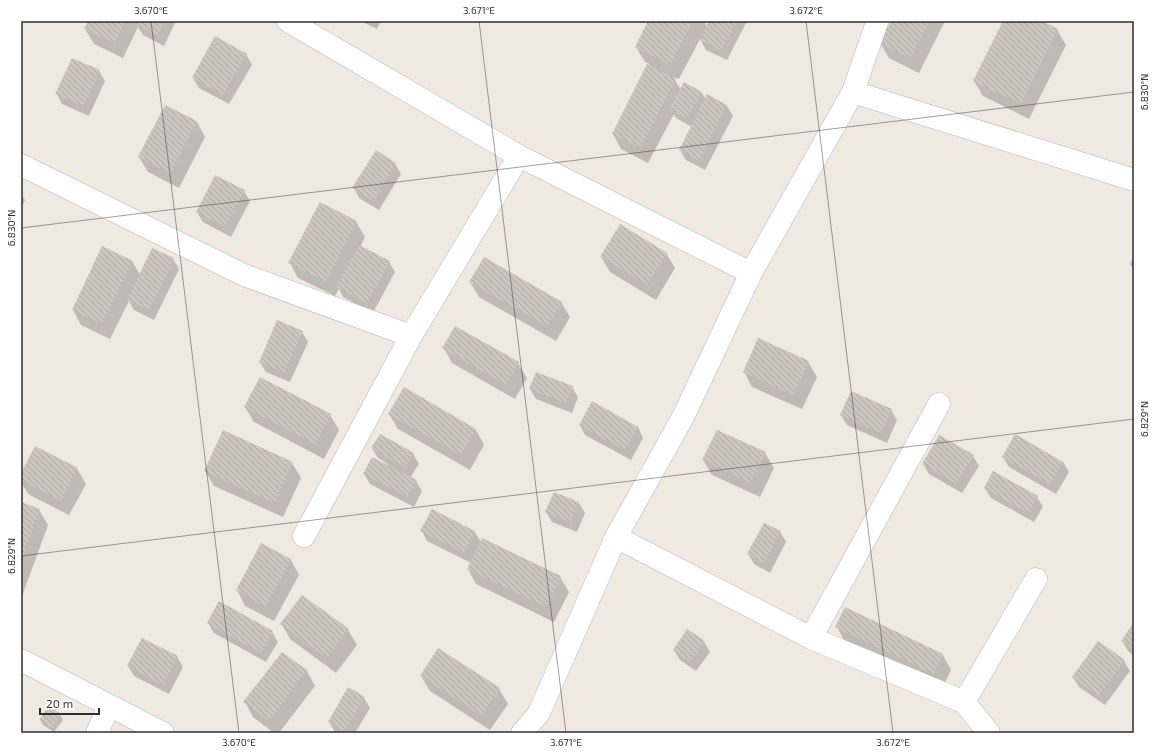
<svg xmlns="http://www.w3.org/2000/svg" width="1155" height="754" font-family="'Exo 2',sans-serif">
  <defs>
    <pattern id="building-back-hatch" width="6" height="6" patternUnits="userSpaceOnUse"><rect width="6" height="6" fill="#cbc7bf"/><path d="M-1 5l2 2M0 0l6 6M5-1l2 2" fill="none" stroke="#afaba4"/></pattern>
  </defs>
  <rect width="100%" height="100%" fill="#efe9e1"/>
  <g fill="#0003">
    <polygon points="89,21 176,21 164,46 143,35 138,27 123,58 94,44 85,29"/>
    <polygon points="360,21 381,21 377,29"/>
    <polygon points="649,21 704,21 707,27 711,21 747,21 727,60 706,50 700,39 679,79 673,77 681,90 685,84 702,93 706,100 708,96 727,106 733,116 705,170 686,160 680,150 692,127 676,118 674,114 648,163 621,149 613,134 649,64 645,62 636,47"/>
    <polygon points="892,21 945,21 919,73 889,58 880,43"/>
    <polygon points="1004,21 1040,21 1057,30 1066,45 1029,119 983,96 974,81"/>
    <polygon points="246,54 252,65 229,104 199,88 193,78"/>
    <polygon points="99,71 105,81 89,116 62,104 57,94"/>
    <polygon points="197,122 205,137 179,188 148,172 139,157"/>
    <polygon points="395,164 401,174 379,210 359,198 354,188"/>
    <polygon points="244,191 250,201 231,237 203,222 197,212"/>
    <polygon points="21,194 25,200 21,209"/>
    <polygon points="356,222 365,237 360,247 389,262 395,272 373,313 343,297 339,289 335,296 298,278 290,263"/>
    <polygon points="666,253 675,268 656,300 610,272 601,257"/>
    <polygon points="1134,255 1134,271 1130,264"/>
    <polygon points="173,259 179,269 154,320 134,310 129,301 110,339 81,325 73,310 132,261 140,275"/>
    <polygon points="470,282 561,302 570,317 556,341 479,297"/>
    <polygon points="302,332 308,342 290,382 266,372 260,362"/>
    <polygon points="444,348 518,363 527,378 515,399 452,363"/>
    <polygon points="808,362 817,377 802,409 752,387 744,372"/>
    <polygon points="572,387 578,397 572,413 536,399 530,389"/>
    <polygon points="245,407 330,415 339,430 324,459 254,422"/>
    <polygon points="891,410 897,420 887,443 847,425 841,415"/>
    <polygon points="389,414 476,430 484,445 470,470 398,429"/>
    <polygon points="580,425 638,427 643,438 631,460 585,435"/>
    <polygon points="372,448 413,454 419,464 410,478 416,481 422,491 414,507 370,484 364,474 388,466 389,465 378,458"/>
    <polygon points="765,453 774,468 760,497 712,475 703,460"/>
    <polygon points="973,456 979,466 962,493 929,474 923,464"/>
    <polygon points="1003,457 1063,462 1069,472 1056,494 1009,467"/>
    <polygon points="292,463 301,478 283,517 214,486 205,471"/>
    <polygon points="77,469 86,484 69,515 28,494 21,482 21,475"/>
    <polygon points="985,488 1037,497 1043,507 1034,522 991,498"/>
    <polygon points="554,493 579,503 585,513 577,532 552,522 546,512"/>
    <polygon points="21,503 39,510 48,525 21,599"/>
    <polygon points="422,531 474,531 481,542 560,577 569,592 554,622 476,584 468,569 471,563 427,541"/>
    <polygon points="780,532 786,542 770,573 754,564 748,554"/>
    <polygon points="262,545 291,560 299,575 274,621 245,606 237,590"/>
    <polygon points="208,623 272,632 278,642 266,662 214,633"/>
    <polygon points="282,624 348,630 357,645 336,673 290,639"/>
    <polygon points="1134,624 1134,656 1128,651 1122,641"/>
    <polygon points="837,627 943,655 951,670 942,689 845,642"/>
    <polygon points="704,642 710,652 696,671 680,660 674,650"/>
    <polygon points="282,653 307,671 315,686 279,733 274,733 253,717 245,702"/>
    <polygon points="177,657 183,667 169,694 134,676 128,666"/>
    <polygon points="1124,661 1130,671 1105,705 1079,687 1073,677"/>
    <polygon points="421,676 499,689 508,704 490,730 430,691"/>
    <polygon points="364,698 370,708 355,733 335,732 329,722"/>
    <polygon points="60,715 63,720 54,732 43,725 40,720"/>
  </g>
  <g fill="url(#building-back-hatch)">
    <polygon points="88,21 125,21 115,43 84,29"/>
    <polygon points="138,21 165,21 158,36 136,25"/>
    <polygon points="648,21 693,21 670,65 635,47"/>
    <polygon points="709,21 737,21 721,51 700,40"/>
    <polygon points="891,21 929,21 910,58 879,43"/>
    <polygon points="1003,21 1042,21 1058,29 1021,104 973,81"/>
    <polygon points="215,36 247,54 223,95 192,78"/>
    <polygon points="72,58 100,70 83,106 55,94"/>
    <polygon points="647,64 676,79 640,148 612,134"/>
    <polygon points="684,82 702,92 687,119 669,108"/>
    <polygon points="707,94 727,105 699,161 679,150"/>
    <polygon points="165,105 197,121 171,173 138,157"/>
    <polygon points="376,150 396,163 373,201 352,188"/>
    <polygon points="215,175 245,190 225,227 196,212"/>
    <polygon points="320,202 357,221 326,282 288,263"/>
    <polygon points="620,224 667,253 647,285 600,257"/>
    <polygon points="359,245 390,261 367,303 336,287"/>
    <polygon points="102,246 133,261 102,324 72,310"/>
    <polygon points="152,248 174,258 149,310 127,300"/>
    <polygon points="484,257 562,302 547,326 469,282"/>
    <polygon points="277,320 303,331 284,373 259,362"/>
    <polygon points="455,326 519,362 506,385 442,348"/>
    <polygon points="758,338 809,361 793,395 743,372"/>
    <polygon points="536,372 573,386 566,403 529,389"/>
    <polygon points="260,377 331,414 315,444 244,407"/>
    <polygon points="404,387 476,429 461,455 388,414"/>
    <polygon points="851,391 892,409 881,433 840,415"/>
    <polygon points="592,401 638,427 625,450 579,425"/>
    <polygon points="223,430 293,462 274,503 204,471"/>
    <polygon points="717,430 766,452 751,483 702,460"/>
    <polygon points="380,434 414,453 405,468 371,448"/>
    <polygon points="1015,434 1063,462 1050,484 1002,457"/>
    <polygon points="939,435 974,455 956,484 922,464"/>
    <polygon points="35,446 78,468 61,501 21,480 21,473"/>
    <polygon points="372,457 417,480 408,497 363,474"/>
    <polygon points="993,471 1038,496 1028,513 984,488"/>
    <polygon points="554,492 579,502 571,522 545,512"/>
    <polygon points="21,502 40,509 21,561"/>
    <polygon points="432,509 475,531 464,553 420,531"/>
    <polygon points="764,523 781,531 764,563 747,554"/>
    <polygon points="482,538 561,576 546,607 467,569"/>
    <polygon points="261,543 291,559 266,607 236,590"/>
    <polygon points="302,595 349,629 327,658 280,624"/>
    <polygon points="219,601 273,631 261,653 207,623"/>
    <polygon points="845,607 943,654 934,674 835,627"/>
    <polygon points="1134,622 1134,650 1121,641"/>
    <polygon points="687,629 705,641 690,662 673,650"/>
    <polygon points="142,638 178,656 163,685 127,666"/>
    <polygon points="1098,641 1125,660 1099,696 1072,677"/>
    <polygon points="438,648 500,688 481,716 420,676"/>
    <polygon points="282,652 307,670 269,721 243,702"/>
    <polygon points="348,687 365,697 344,732 328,722"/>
    <polygon points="49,706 61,714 52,728 39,720"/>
  </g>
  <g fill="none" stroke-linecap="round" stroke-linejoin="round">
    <g stroke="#b4b7c1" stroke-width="23">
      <g id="minor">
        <polyline points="288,21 519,156"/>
        <polyline points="853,92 1134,180"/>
        <polyline points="21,165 244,275 411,336 519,156 751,273 683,417 616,537 539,713 522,733"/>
        <polyline points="751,273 853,92 877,22"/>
        <polyline points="304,536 411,336"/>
        <polyline points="616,537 811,638 964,702 989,733"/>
        <polyline points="811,638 939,404"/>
        <polyline points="21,660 163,733"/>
        <polyline points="964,702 1036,579"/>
        <polyline points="97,733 109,706"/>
      </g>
    </g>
    <use href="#minor" stroke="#fff" stroke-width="22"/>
  </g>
  <path fill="none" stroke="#2e2e2e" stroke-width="1" stroke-opacity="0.45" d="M151 21 239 733M479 21 566 733M806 21 893 733M1133 21 1134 28M21 228 1134 92M21 556 1134 419"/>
  <rect width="1155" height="754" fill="none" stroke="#ffffff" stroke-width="44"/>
  <path d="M40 708v6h59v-6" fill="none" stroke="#2e2e2e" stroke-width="2"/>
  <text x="46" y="708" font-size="12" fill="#2e2e2e" stroke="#ffffff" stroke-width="3" paint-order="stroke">20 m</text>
  <rect x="22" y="22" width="1111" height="710" fill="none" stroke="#2e2e2e" stroke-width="1.5"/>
  <g font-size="10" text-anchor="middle" fill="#2e2e2e">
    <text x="151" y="14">3.670°E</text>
    <text x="479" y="14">3.671°E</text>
    <text x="806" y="14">3.672°E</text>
    <text transform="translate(1144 92) rotate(-90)" y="4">6.830°N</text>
    <text transform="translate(11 228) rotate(-90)" y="4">6.830°N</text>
    <text transform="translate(1144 419) rotate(-90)" y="4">6.829°N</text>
    <text transform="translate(11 556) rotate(-90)" y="4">6.829°N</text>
    <text x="239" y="746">3.670°E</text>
    <text x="566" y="746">3.671°E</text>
    <text x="893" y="746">3.672°E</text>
  </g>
</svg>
